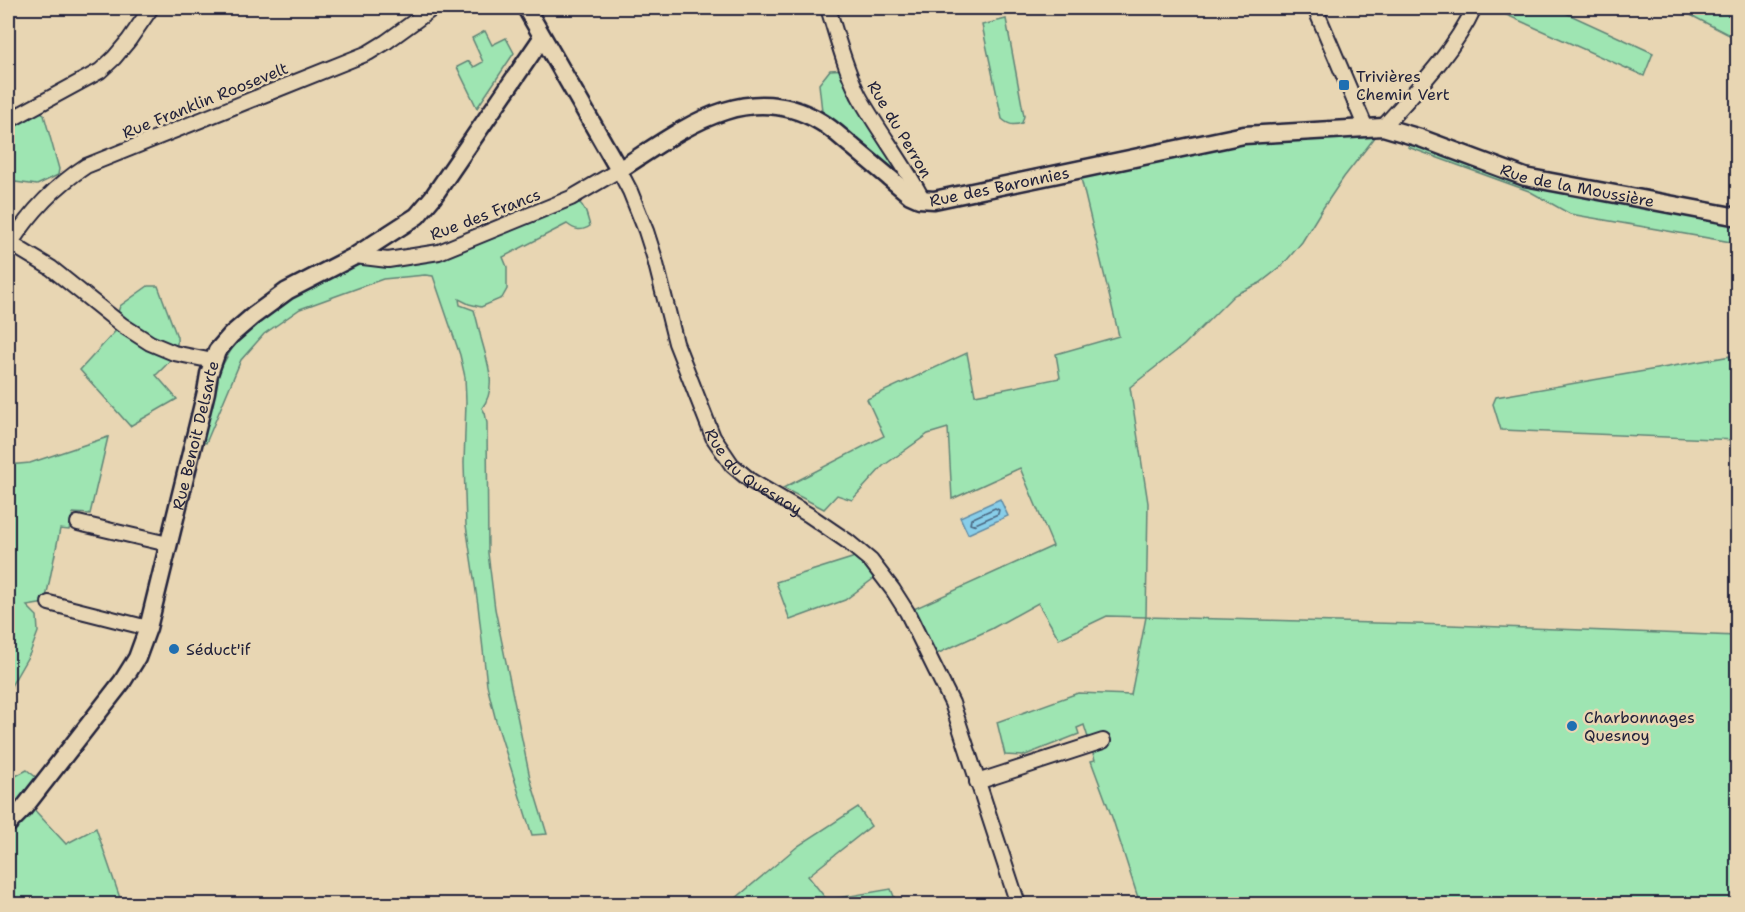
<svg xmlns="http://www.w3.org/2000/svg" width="1745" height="912" font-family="'Shantell Sans',sans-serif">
  <rect width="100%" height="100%" fill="#e8d6b3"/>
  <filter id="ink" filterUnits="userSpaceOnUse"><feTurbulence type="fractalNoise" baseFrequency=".0167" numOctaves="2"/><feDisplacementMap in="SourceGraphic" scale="12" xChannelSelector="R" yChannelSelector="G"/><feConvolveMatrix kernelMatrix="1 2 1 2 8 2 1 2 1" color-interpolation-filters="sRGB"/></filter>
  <g filter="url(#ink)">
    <g fill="#9ee5b2" stroke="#608476" stroke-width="1.5">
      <polygon points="1491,8 1555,8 1653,53 1644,76"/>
      <polygon points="1677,8 1737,8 1737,39"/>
      <path d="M1006 19 1024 116 1022 123C1013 126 1009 125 1002 119L982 25Z"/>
      <polygon points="485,31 492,45 506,38 514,53 477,108 457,67 469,61 474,67 483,62 472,38"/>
      <polygon points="848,69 904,166 899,173 822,111 819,84 830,70"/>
      <polygon points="36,106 44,115 59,169 58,175 37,185 8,181 8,121"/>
      <polygon points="1383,127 1344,177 1321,211 1302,242 1282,266 1260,283 1234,295 1184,345 1130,387 1148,503 1146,617 1450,625 1737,636 1737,904 1140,904 1113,820 1091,761 1095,760 1084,725 1077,728 1079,734 1023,756 1005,755 997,722 1078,693 1131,695 1146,617 1107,616 1059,639 1038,603 991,629 930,657 907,612 1053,546 1020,468 952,499 948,428 928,434 883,466 852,500 837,495 824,509 783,488 884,436 867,399 967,353 975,395 1060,378 1056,354 1119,336 1079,170 1244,135"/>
      <polygon points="1413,136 1525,177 1737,217 1737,243 1570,214 1529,191 1408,147"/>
      <path d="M578 201C586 208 587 216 590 226 581 232 575 230 567 224L503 257 507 267V289L502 298 481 307 469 304 459 299 460 305 474 310C477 320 479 329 481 338 487 361 498 387 482 408L485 413 487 423 488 553 495 609 530 778 547 834 532 835 496 721 487 685 478 605 466 525 464 463 466 402 465 377 460 355 433 276 425 275 383 279 300 309 264 334 241 360 206 443 193 441 220 369 237 340 231 335 355 256 379 264Z"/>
      <path d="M148 286H158L177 337C179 355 167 364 156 375L177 399 130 426 80 370 121 325 118 312 120 306Z"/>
      <polygon points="1737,355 1737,440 1501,430 1493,404 1496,397"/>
      <polygon points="108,437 90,514 73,513 69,530 60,529 45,603 27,606 37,616 38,632 30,653 11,686 8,698 8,465 30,463"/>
      <polygon points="859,551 881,573 845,600 790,620 776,582 852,558"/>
      <polygon points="27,770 43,783 28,803 66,844 96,828 122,904 8,904 8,780"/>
      <polygon points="858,807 871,826 808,876 827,900 891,889 897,904 729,904 798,846"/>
    </g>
    <polygon fill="#88cee9" stroke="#5f89a3" stroke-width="1.5" points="1000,499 1008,516 968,534 960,517"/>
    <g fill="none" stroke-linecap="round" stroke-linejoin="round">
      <polygon stroke="#4b6781" stroke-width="1.5" points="995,508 999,510 998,514 973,525 970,524 971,519"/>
      <g stroke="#22223b" stroke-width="18">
        <g id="minor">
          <path d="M828 8C837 36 845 69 859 96 879 132 904 163 923 200"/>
          <polyline points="1315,8 1366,128"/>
          <polyline points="8,121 100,71 114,58 129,40 151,8"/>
          <path d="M1383 127C1416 90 1453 53 1474 8"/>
          <polyline points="8,242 51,268 122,325 150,343 174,353 213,361"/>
          <path d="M8 246 10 244C30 213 55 186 86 166L368 53 386 42 433 8"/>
          <path id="s1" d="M355 256 388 260 439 252 571 198 619 170 630 191 646 231 654 256 676 343 713 437 732 465 751 481 809 515 847 541 871 561 893 590 907 612 952 703 1018 904"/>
          <polyline points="78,523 168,544"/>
          <polyline points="49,603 148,628"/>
          <polyline points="977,782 1103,741"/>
        </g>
      </g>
      <g stroke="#22223b" stroke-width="21">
        <g id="tertiary">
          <path id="s2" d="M526 8 619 170C680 131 746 77 821 122 833 129 843 139 853 147 872 163 891 179 910 195L919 199 934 200 1244 135 1383 127 1420 138 1525 177 1738 217"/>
          <path id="s3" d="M8 824 23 809 122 682 137 658 148 628 206 392 209 374 217 351 231 335 253 316 287 291 355 256 417 216 433 197 542 38"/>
        </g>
      </g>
      <use href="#minor" stroke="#e8d6b3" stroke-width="14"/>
      <use href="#tertiary" stroke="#e8d6b3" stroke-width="16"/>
    </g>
  </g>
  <g fill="#1f6fb2" stroke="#e8d6b3" stroke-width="2">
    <rect x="1338" y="79" width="12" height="12" rx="3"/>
    <circle cx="174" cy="649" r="6"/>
    <circle cx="1572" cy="726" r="6"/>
  </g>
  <g text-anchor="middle" stroke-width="5" stroke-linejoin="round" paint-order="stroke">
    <g font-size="16" fill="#22223b" stroke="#e8d6b3" text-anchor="start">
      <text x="1356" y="82">Trivières<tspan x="1356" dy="18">Chemin Vert</tspan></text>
      <text x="186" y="655">Séduct'if</text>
      <text x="1584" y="723">Charbonnages<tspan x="1584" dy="18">Quesnoy</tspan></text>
    </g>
    <g font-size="16" fill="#22223b" stroke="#e8d6b3">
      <text transform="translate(205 100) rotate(-22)" y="6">Rue Franklin Roosevelt</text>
      <text transform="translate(900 129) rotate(59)" y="6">Rue du Perron</text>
      <text dy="6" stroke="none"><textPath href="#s2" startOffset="1208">Rue de la Moussière</textPath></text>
      <text dy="6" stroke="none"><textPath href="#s2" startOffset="615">Rue des Baronnies</textPath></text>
      <text transform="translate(485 214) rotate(-21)" y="6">Rue des Francs</text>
      <text dy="6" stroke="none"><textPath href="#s3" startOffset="441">Rue Benoit Delsarte</textPath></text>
      <text dy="6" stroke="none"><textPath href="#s1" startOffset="621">Rue du Quesnoy</textPath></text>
    </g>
  </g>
  <rect width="1745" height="912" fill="none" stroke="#e8d6b3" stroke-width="30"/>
  <rect x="15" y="15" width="1715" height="882" fill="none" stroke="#22223b" stroke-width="2" filter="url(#ink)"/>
</svg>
